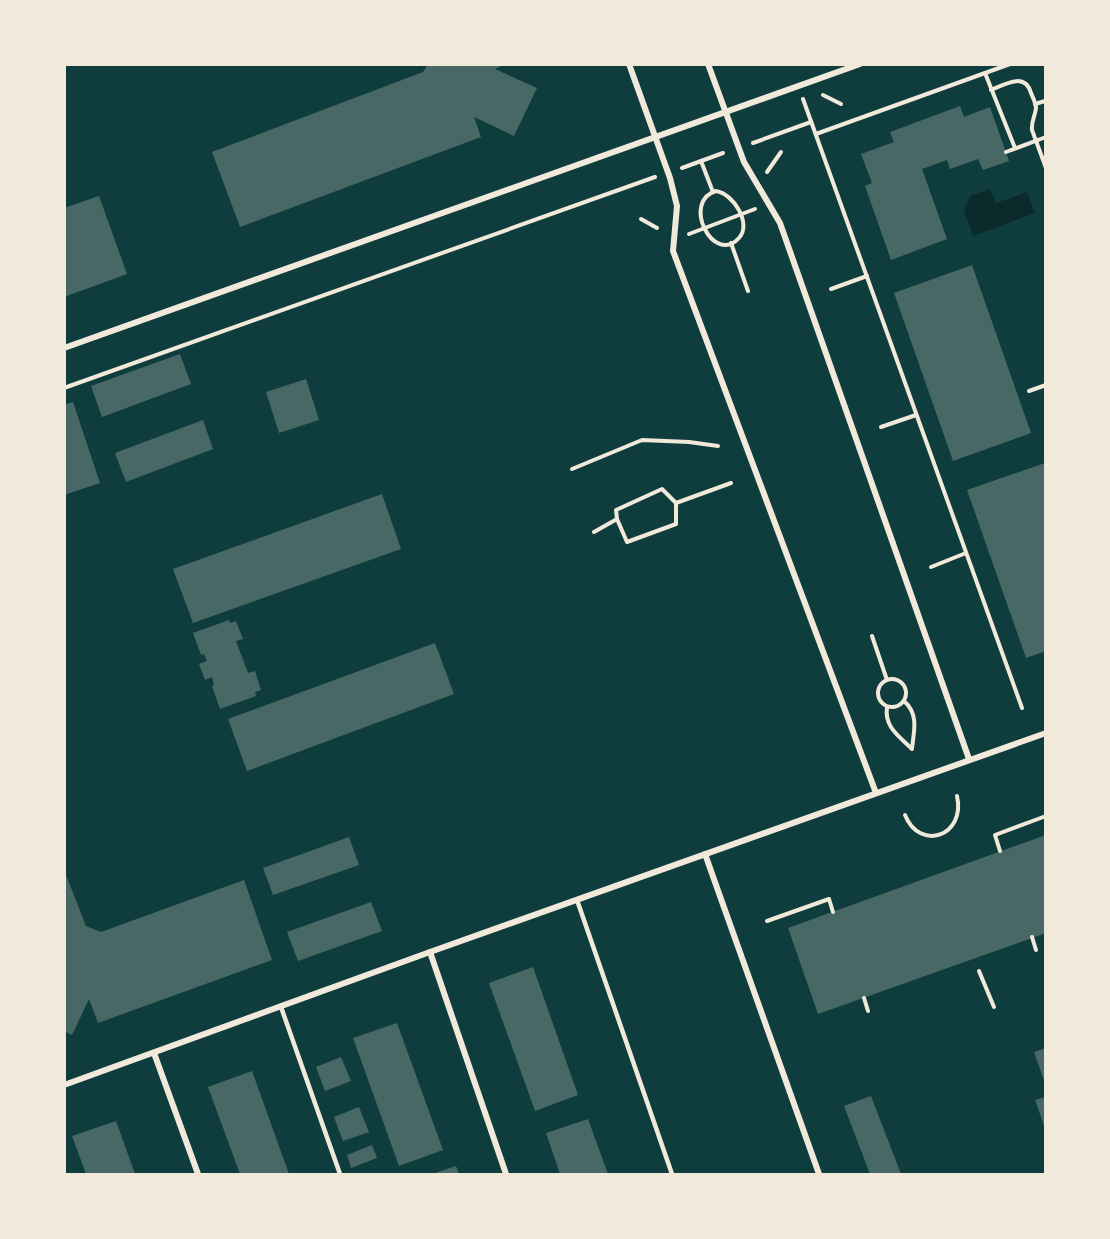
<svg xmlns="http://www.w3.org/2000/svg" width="1110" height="1239" font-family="'Asap Condensed',sans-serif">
  <rect width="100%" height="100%" fill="#0f3d3e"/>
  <polygon fill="#0a2a2b" points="990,189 996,203 1027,192 1035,213 973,236 964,210 970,196"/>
  <g fill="#486865">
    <polygon points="428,64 506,64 495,69 537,88 514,136 474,117 481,137 240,227 212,152 423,72"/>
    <polygon points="960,106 964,117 990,107 1009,161 983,170 978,159 950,169 947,160 922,169 947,239 891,260 865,186 872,183 861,154 894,142 890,132"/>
    <polygon points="99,196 127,274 64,297 64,208"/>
    <polygon points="972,265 1031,433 953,461 894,293"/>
    <polygon points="180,354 191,384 102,417 91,386"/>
    <polygon points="306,379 319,420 279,433 266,392"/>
    <polygon points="73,402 100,483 64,495 64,405"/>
    <polygon points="203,420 213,449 126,482 115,453"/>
    <polygon points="1045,463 1046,651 1026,658 967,490"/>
    <polygon points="382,494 401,549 193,623 173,569"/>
    <polygon points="229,620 230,623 236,621 243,639 236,641 248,673 255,671 261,690 255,692 256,696 220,709 212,686 214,685 212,677 205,680 199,664 207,661 204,654 201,655 193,633"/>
    <polygon points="435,643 454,694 247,771 228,719"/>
    <polygon points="1046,835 1046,933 818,1014 788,928"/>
    <polygon points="349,837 359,865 273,895 263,868"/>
    <polygon points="64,870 86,926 101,932 244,880 272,960 98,1023 89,999 72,1035 64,1031"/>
    <polygon points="371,902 382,931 298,961 287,932"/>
    <polygon points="533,967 578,1095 535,1111 489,983"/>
    <polygon points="397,1023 443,1150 399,1166 353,1038"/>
    <polygon points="1046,1048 1046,1083 1045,1083 1034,1052"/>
    <polygon points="341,1057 351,1081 325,1091 316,1067"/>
    <polygon points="252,1071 289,1174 240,1174 208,1087"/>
    <polygon points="871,1096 901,1174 870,1174 844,1106"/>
    <polygon points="1046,1097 1046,1128 1045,1128 1035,1100"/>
    <polygon points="359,1107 369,1132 343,1141 334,1117"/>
    <polygon points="588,1119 608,1174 560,1174 546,1133"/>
    <polygon points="116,1121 135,1174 86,1174 72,1136"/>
    <polygon points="372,1145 377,1158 351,1168 347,1155"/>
    <polygon points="456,1166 459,1174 432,1174"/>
  </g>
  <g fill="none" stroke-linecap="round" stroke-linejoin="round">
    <g stroke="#f1e9da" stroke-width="4">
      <polyline points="985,73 1015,148"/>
      <path d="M991 90C1005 84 1025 72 1031 93 1033 97 1035 102 1036 107 1036 114 1031 121 1032 130L1046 168"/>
      <polyline points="823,95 841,104"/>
      <polyline points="803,99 1022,708"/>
      <polyline points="1035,104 1045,101"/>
      <polyline points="816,134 1010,64"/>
      <polyline points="753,143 811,122"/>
      <polyline points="1006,152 1046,137"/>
      <polyline points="701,161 713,192"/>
      <polyline points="682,168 723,153"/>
      <polyline points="767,172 781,152"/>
      <path d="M716 191C734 194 752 224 739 238 713 266 681 201 716 191Z"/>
      <polyline points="641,219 657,228"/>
      <polyline points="689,234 755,209"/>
      <polyline points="731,243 748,291"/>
      <polyline points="831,289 867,276"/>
      <polyline points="64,388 655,177"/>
      <polyline points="1029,391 1046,385"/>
      <polyline points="881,427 916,415"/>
      <polyline points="572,469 642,440 689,442 718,446"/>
      <polyline points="617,519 616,510 662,489 676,503"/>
      <polyline points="594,532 617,519 627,542 676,524 676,503 731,483"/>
      <polyline points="931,567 966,553"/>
      <polyline points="872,636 887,680"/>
      <circle cx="892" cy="693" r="14"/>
      <path d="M904 701C919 714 914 731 912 748"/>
      <path d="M887 707C884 727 899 736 912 749"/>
      <path d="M905 815C920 852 966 836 957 796"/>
      <polyline points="1000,851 995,835 1046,816"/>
      <polyline points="767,921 829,899 833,912"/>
      <polyline points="1032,937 1036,950"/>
      <polyline points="979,971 994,1007"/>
      <polyline points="864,998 868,1011"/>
    </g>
    <g stroke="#f1e9da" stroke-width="4.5">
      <polyline points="577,900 672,1174"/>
      <polyline points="281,1007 340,1174"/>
    </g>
    <g stroke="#f1e9da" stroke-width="6">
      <polyline points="629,64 670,178 677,206 673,251 876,793"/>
      <polyline points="708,64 744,162 780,223 969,759"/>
      <polyline points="64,348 860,64"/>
      <polyline points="705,854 819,1174"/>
      <polyline points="430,952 506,1174"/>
      <polyline points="154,1053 198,1174"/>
      <polyline points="64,1085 430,952 1046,733"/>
    </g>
  </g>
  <rect width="1110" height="1239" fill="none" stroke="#f1e9da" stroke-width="132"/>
</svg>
